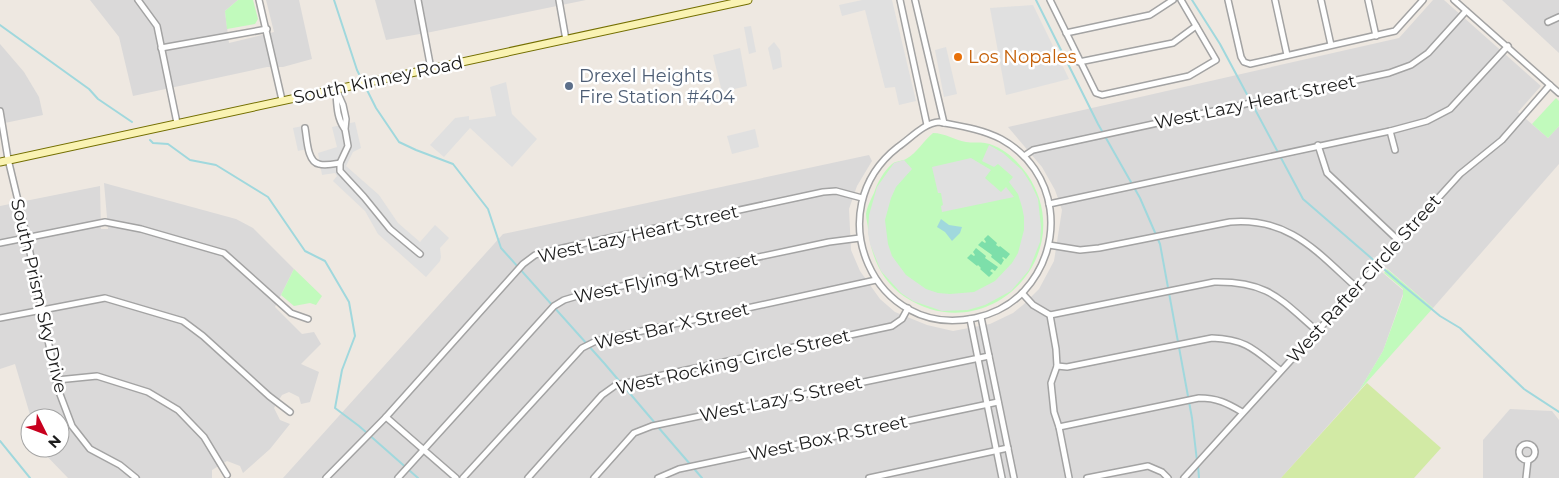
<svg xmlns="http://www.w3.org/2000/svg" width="1559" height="478" font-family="Montserrat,sans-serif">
  <rect width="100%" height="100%" fill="#eee8e1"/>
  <g fill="#dad9d9">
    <polygon points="90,0 238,0 225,11 229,43 274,32 266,0 299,0 312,59 283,67 267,67 133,96 119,37"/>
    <polygon points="375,0 586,0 431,32 386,40"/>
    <polygon points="1433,0 1444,0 1541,86 1518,112 1548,138 1559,126 1559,164 1433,308 1374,257 1369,261 1404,291 1383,351 1359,391 1281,478 283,478 503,234 869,155 872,161 857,186 849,209 851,250 860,271 880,299 895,312 927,325 953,331 990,324 1013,313 1023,305 1039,289 1054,261 1062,210 1055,190 1042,167 1008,127 1399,38"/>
    <polygon points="1502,0 1559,0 1559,53"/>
    <polygon points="0,44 24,72 39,97 43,115 0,124"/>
    <polygon points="104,183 236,219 253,228 294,269 275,307 302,334 314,332 321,344 301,364 319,372 310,402 301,404 299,397 289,392 282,395 274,408 280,420 290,424 270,449 243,473 240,466 227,461 212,470 212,478 68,478 39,448 60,448 60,418 31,418 15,364 0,369 0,206 100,186 101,229 108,229"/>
    <polygon points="1510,409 1552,411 1559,420 1559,478 1483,478 1483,440"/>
  </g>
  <polygon fill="#d2eaa5" points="1367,383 1441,448 1414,478 1281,478"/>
  <g fill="#c1fabc">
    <polygon points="238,0 253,0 258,19 255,24 227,29 225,11"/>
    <polygon points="1556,98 1559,101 1559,126 1548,138 1532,124"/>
    <path d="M933 133C945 133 954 140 966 142 972 143 979 142 985 143 1002 146 1017 160 1027 174 1082 255 987 351 905 297 881 281 871 256 868 229 868 225 866 219 866 214 867 207 871 199 874 193 877 183 884 171 892 164 895 161 902 161 906 159 917 153 924 140 933 133Z"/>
    <polygon points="294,269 322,296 316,305 310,303 294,306 281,295"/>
    <polygon points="1387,269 1433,308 1359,391 1383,351 1403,296 1403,289 1384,273"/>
  </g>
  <g fill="#7ddfaa">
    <polygon points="988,235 997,243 996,245 999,247 1000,246 1010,254 1006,259 1003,257 1002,258 1004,260 1001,265 991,257 992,255 978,245 982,241 985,243 986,242 984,239"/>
    <polygon points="976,248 986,256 985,258 998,267 995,271 992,269 990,271 993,273 989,277 980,269 981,268 978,265 977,266 967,258 971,254 974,256 975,255 973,252"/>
  </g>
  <g fill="#e0e0e0">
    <polygon points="862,0 892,0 916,101 899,105 895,87 885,88 865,10 842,16 839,5"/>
    <polygon points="1033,5 1069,79 1006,95 990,8"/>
    <polygon points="751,26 756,52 749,54 744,27"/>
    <polygon points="774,42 780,50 782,67 773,70 768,48"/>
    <polygon points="946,47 957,94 944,97 935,50"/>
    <polygon points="740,48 747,86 722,92 713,55"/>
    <polygon points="506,82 512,114 537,139 512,167 470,128 444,157 430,145 455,118 469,116 469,120 496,116 490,87"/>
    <polygon points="355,122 361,148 353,152 346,166 379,195 398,223 420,242 435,225 449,238 440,248 441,257 440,261 426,277 378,234 365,211 333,181 337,176 335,173 322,175 318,153 337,147 332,127"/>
    <polygon points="307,125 312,148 298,151 293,128"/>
    <polygon points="755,129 759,147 732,154 727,136"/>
    <polygon points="989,145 1003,153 1022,170 1031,184 1038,199 1041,227 1040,242 1029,270 1011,291 985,305 968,310 942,311 913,301 901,293 881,271 870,244 868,233 869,215 877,187 894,163 904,160 912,169 896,187 891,198 885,220 888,244 892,256 906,275 926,289 938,293 950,294 974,292 995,281 1012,263 1018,253 1024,230 1024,217 1022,207 1018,194 1009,182 1013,177 998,164 994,167 982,161"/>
    <polygon points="971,158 991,170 985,178 1001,192 1006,187 1014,197 942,212 941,206 943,205 941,193 938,193 932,167"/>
  </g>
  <polygon fill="#a0d8dd" points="941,219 949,225 962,227 960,233 952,241 945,232 937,227"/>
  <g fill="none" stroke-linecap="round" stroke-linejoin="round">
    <g stroke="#a0d8dd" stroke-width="2">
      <polyline points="334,0 357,70 376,108 399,142 416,150 453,164 488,209 501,248 604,363 655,423"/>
      <polyline points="1036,0 1098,124 1140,198 1160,244 1192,418 1197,461"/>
      <polyline points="1192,0 1220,44 1303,199 1400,283 1440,316 1460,328 1524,389 1559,412"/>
      <polyline points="0,25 89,89 98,99 132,122"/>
      <polyline points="150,140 153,143 168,144 190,160 216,165 268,197 305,251 325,261 349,302 355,336 342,370 335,408 359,426 418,478"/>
      <polyline points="658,427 702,478"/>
      <polyline points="0,441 30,478"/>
      <polyline points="1198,465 1199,478"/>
    </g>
    <g stroke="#a3a3a3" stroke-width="8">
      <g id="minor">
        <polyline points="138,0 157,26 177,123"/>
        <polyline points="259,0 282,100"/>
        <polyline points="418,0 431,69"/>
        <polyline points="559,0 566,40"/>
        <polyline points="900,0 927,125"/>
        <polyline points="915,0 944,123"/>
        <polyline points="1050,0 1096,93 1102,95 1189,76 1216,60 1181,0"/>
        <polyline points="1228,0 1241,57 1244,62 1250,64 1395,31 1423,0"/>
        <polyline points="1275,0 1287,55"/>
        <polyline points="1321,0 1331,45"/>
        <polyline points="1368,0 1376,36"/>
        <polyline points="1454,0 1559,93"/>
        <polyline points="1548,22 1559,17"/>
        <polyline points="1066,33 1150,15 1173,0"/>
        <polyline points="161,48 267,29"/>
        <polyline points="1079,62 1173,43 1196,26"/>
        <polyline points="336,89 343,105 346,119 345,129 348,146 340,163 340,171 364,197 390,229 420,254"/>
        <path d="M336 94C337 106 337 118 344 128"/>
        <polyline points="0,111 8,159 27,238 58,389 72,426 90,449 120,465 136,478"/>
        <path d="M939 122C960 126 982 129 1001 139 1058 170 1067 244 1024 291 1011 305 993 314 975 318 874 340 817 210 898 147 911 138 924 123 939 122Z"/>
        <path d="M305 128C307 138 307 162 319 164 325 166 334 164 340 163"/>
        <polyline points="1390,131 1395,150"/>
        <polyline points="1318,145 1327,173 1399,241"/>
        <polyline points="1024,156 1033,150 1389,73 1411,65 1428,53 1466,11"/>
        <polyline points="1049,204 1390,131 1427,121 1450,109 1508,46"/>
        <polyline points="0,243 105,222 141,229 224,253 291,313 308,319"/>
        <path d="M1049 245 1080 250 1099 248 1230 222C1289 217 1316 251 1356 287"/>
        <polyline points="1022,293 1033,305 1050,315 1056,349 1057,366 1051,383 1054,412 1059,427 1069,478"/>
        <path d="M1050 315 1214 282C1267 281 1279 298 1316 330"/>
        <polyline points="981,317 1014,478"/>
        <polyline points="0,318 105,298 183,321 203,336 269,396 290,412"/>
        <polyline points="970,319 1002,478"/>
        <path d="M1057 366 1067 367 1212 338C1246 339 1255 350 1280 370"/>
        <polyline points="57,380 97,376 148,392 178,410 204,437 227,475"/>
        <polyline points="386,417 456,478"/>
        <path d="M1059 427 1199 398C1217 398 1227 403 1242 412"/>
        <circle cx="1527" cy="452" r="8"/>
        <polyline points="326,478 386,417 523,264 535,255 558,249 823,192 836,191 862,198"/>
        <polyline points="398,478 554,306 564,300 584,294 829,242 860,238"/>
        <polyline points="463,478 582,348 596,341 876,280"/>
        <polyline points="528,478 602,395 616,385 892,326 902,319 908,308"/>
        <polyline points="594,478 634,433 652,426 989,356"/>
        <polyline points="658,478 679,469 998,402"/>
        <polyline points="869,478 1008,448"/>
        <polyline points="1087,478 1148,466 1162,472 1168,478"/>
        <polyline points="1184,478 1460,174 1502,140 1550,85"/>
        <polyline points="1526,478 1528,460"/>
      </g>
    </g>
    <g stroke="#746f02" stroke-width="9">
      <polyline id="secondary" points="0,162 748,0"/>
    </g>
    <use href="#minor" stroke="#fff" stroke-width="5"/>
    <use href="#secondary" stroke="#faf3b3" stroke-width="7"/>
  </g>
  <circle fill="#e8710a" stroke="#fff" stroke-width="2" cx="958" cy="57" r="5"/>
  <circle fill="#5c6f8a" stroke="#fff" stroke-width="2" cx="569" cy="86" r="5"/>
  <g text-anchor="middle" stroke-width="5" stroke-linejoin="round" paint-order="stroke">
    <g font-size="18" fill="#c56008" stroke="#fff" text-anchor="start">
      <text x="968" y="63">Los Nopales</text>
    </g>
    <g font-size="18" fill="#4e5e75" stroke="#fff" text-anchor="start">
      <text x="579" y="82">Drexel Heights<tspan x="579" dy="21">Fire Station #404</tspan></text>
    </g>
    <g font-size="18" fill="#1c1c1c" stroke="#fff">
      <text transform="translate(378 80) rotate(-12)" y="6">South Kinney Road</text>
      <text transform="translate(1255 102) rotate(-12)" y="6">West Lazy Heart Street</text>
      <text transform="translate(638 234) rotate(-13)" y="6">West Lazy Heart Street</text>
      <text transform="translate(666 278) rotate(-12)" y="6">West Flying M Street</text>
      <text transform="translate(1364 279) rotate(-48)" y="6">West Rafter Circle Street</text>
      <text transform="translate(39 296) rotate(77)" y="6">South Prism Sky Drive</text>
      <text transform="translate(672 326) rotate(-13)" y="6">West Bar X Street</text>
      <text transform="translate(733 362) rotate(-13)" y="6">West Rocking Circle Street</text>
      <text transform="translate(781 399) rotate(-12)" y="6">West Lazy S Street</text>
      <text transform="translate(828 438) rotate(-12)" y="6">West Box R Street</text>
    </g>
  </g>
  <g transform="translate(45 433) rotate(132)"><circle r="24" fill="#ffffff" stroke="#a4a4a4"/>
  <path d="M0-4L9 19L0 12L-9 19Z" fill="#c8001e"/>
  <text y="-8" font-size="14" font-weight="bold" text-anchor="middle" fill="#1c1c1c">N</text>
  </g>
</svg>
